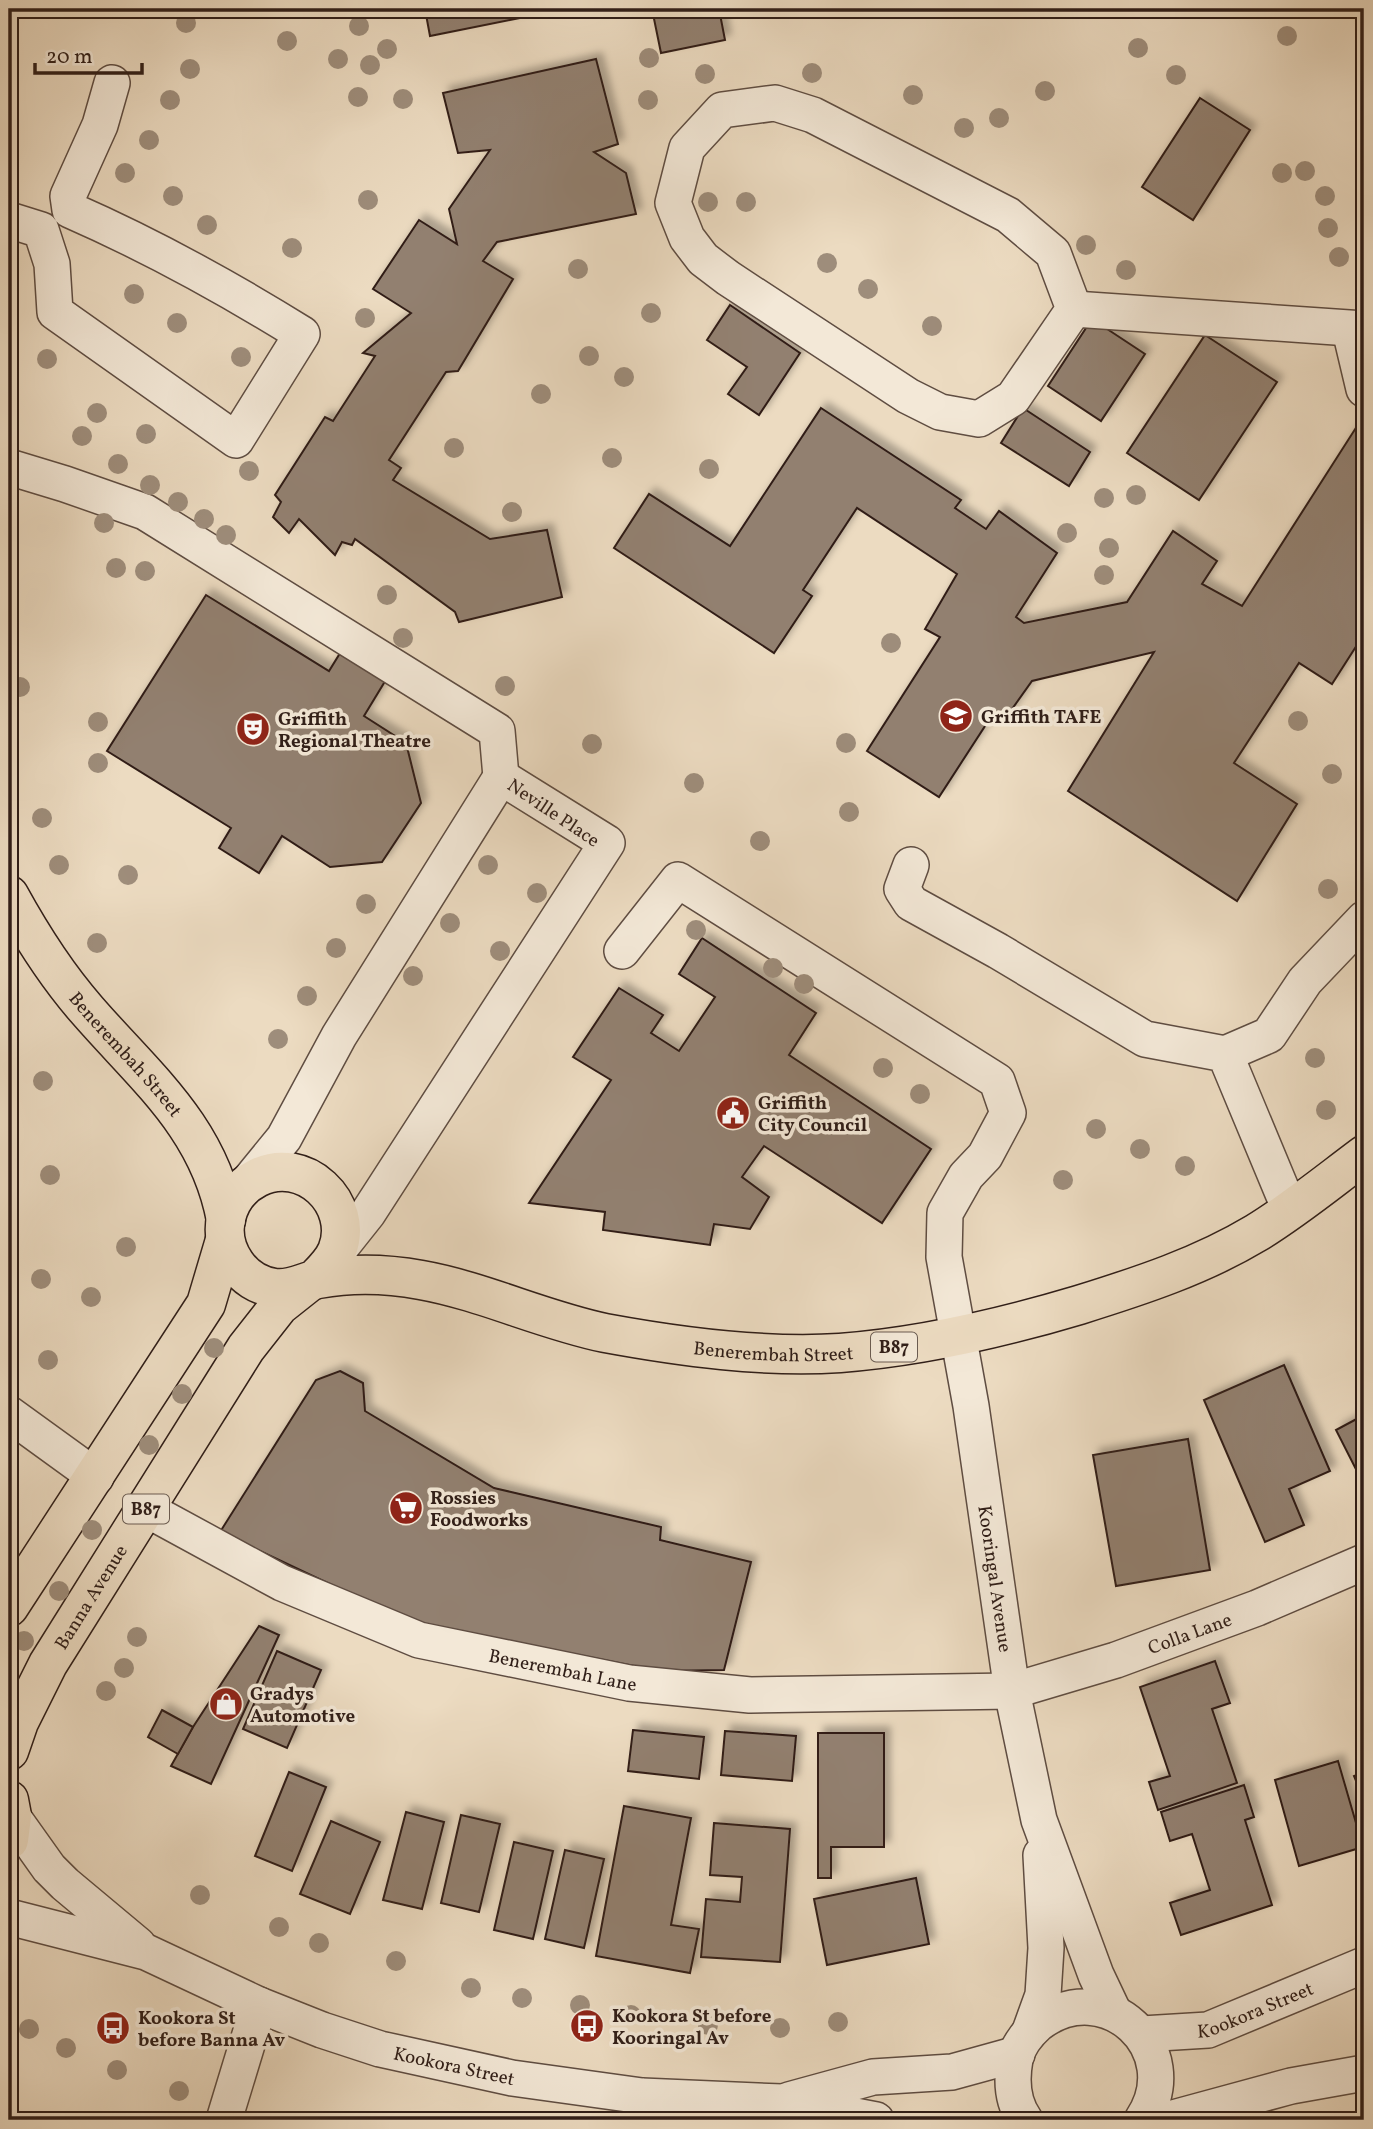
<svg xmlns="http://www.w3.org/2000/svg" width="1373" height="2129" font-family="Vollkorn,serif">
  <defs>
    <filter id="shadow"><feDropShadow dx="6" dy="-6" stdDeviation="3.5" flood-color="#0004"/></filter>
  </defs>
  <rect width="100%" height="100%" fill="#ecdbc1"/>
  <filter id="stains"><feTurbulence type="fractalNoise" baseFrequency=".00286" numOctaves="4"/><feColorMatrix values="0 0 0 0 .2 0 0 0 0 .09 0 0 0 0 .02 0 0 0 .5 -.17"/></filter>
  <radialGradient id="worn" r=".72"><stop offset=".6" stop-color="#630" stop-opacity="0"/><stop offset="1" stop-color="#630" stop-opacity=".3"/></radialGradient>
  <g fill="#928070" stroke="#301e18" stroke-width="2" filter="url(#shadow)">
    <polygon points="425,9 565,9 430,36"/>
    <polygon points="652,9 719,9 725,40 661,53"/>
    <polygon points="596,59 618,144 594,152 626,173 636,214 497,242 483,261 513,279 458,371 446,372 389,460 401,468 393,480 490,539 547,530 562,597 459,622 455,612 355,539 352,545 342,542 335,555 299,519 289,533 273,517 281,502 275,495 325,417 333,421 375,356 363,353 411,313 373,289 419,220 457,244 449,209 490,150 458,153 443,93"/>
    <polygon points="1200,98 1250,130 1193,220 1142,187"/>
    <polygon points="730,305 800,353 759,415 728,394 747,367 707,340"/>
    <polygon points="1092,319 1145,354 1101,421 1048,386"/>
    <polygon points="1205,335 1277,382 1199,500 1127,453"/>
    <polygon points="821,408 961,500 955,508 986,529 999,511 1057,553 1016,617 1024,623 1127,602 1173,531 1217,561 1202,584 1242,606 1359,423 1364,426 1364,634 1332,684 1299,663 1234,763 1297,804 1237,901 1068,791 1154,652 1032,681 1007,716 989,720 939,797 867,751 940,637 925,629 957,574 857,508 803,590 812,596 774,653 614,548 649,494 730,546"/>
    <polygon points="1023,408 1090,452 1069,486 1001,443"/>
    <polygon points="206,595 329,671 342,650 387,678 364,716 406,743 421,803 382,862 330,867 282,836 259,873 219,848 231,828 107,751"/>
    <polygon points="702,938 816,1013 789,1055 931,1149 882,1223 764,1146 742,1177 769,1197 750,1229 714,1224 710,1245 603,1230 605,1212 529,1203 611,1080 573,1057 619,988 663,1015 651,1033 679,1051 715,997 679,974"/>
    <polygon points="1364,1269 1364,1283 1358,1273"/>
    <polygon points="1284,1365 1330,1471 1289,1489 1304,1525 1265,1542 1204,1400"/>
    <polygon points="340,1371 363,1383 365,1411 494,1488 661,1527 660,1540 751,1562 724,1670 659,1671 408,1621 220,1532 316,1380"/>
    <polygon points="1364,1415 1364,1485 1336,1430"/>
    <polygon points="1188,1439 1210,1570 1116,1586 1093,1455"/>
    <polygon points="259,1626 279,1635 211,1784 171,1766 193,1727"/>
    <polygon points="277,1651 321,1670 287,1748 243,1729"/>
    <polygon points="1215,1661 1230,1703 1212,1709 1237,1783 1158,1810 1149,1782 1170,1776 1140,1687"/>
    <polygon points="162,1710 193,1727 178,1754 148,1737"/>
    <polygon points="633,1730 704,1737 699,1779 628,1771"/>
    <polygon points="725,1731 796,1736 792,1781 721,1775"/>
    <polygon points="818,1733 884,1733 884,1847 831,1847 831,1878 818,1878"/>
    <polygon points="1338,1761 1363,1847 1299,1866 1275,1780"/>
    <polygon points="289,1772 326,1787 292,1871 255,1856"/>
    <polygon points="1364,1772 1364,1800 1354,1776"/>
    <polygon points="1244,1785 1254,1817 1245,1820 1272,1905 1181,1935 1170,1903 1210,1890 1192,1834 1170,1841 1161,1812"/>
    <polygon points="624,1806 691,1818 671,1925 699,1929 690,1973 596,1956"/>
    <polygon points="406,1812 444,1822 422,1909 383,1900"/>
    <polygon points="461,1815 500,1824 479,1912 441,1903"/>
    <polygon points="331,1821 380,1842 350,1914 300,1894"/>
    <polygon points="714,1823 790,1829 780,1962 701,1957 706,1899 740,1902 742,1877 710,1875"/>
    <polygon points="514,1842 553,1851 533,1939 494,1930"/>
    <polygon points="565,1850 604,1859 584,1948 545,1939"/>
    <polygon points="916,1878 929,1944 827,1965 814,1899"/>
  </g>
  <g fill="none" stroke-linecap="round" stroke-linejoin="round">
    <g stroke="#5f4d42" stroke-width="38">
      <g id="minor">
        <polygon points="775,103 813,115 1008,215 1053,253 1074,309 1013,398 979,419 940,412 908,396 728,278 703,259 687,238 673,203 687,148 722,110"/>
        <path d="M9 220 41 230 52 264 55 312 236 440 302 334C228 288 150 245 70 210L68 196 100 125 112 83"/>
        <polyline points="1074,309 1364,329"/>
        <polyline points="1350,330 1364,389"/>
        <polyline points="9,467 65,484 145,512 497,731 501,777"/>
        <polyline points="911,865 902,889 911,903 998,951 1145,1039 1225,1054 1290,1210"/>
        <path id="s1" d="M622 951 678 880 997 1081 1008 1113 985 1156 966 1176 945 1213 944 1257 971 1406 1012 1691 1039 1820 1096 1975 1114 2013"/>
        <polyline points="1225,1054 1269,1035 1305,981 1364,919"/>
        <polyline points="244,1187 284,1138 339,1036 501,777"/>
        <polyline points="337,1252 368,1213 607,843 501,777"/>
        <polyline points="9,1414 96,1477"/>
        <path id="s2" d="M146 1509 282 1583 419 1640 629 1683 750 1695 1012 1691 1116 1660 1257 1608 1364 1562"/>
        <polyline points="12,1816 49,1868 65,1884 138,1945"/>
        <path id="s3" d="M9 1917 146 1952 259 2005 322 2030 380 2049 512 2078 642 2096 782 2102 876 2120"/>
        <polyline points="1030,2031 1043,1995 1046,1948 1041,1855"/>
        <path id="s4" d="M1142 2034 1208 2030 1364 1965"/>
        <polyline points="789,2100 873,2077 952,2072 1017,2054"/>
        <polyline points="224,2120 259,2005"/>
        <path d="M1025 2120C1012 2102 1011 2081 1015 2059 1018 2046 1028 2033 1038 2024 1105 1972 1189 2050 1142 2120"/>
        <polyline points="1166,2120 1291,2086 1364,2073"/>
      </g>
    </g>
    <g stroke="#301e18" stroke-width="41">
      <g id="major">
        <path id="s5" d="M9 895C31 935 57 976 87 1010 145 1077 209 1127 226 1220"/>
        <path id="s6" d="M314 1280C323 1271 332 1263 337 1251 356 1203 303 1154 257 1178 241 1186 230 1201 226 1218 219 1250 242 1284 275 1288 291 1290 303 1282 318 1279 351 1273 388 1274 421 1280 483 1291 542 1320 605 1333 681 1347 763 1358 840 1353 921 1347 1002 1328 1079 1305 1140 1286 1201 1266 1256 1233 1294 1210 1329 1181 1364 1155"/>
        <polyline points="9,1607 206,1304 225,1240"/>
        <path id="s7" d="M9 1751 19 1722 48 1664 246 1348 279 1306 308 1283"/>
        <polyline points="9,1800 12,1816 9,1840"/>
      </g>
    </g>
    <use href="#minor" stroke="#f3e8d7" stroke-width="35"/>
    <use href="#major" stroke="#ecdbc1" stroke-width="38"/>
  </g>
  <g fill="#9e8d7b">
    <circle cx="186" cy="23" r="10"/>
    <circle cx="359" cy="26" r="10"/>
    <circle cx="1287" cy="36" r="10"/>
    <circle cx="287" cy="41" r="10"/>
    <circle cx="1138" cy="48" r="10"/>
    <circle cx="387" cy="49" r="10"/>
    <circle cx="649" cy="58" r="10"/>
    <circle cx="338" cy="59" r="10"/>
    <circle cx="370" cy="65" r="10"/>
    <circle cx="190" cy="69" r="10"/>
    <circle cx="812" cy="73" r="10"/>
    <circle cx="705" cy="74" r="10"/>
    <circle cx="1176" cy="75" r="10"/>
    <circle cx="1045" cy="91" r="10"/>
    <circle cx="913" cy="95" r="10"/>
    <circle cx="358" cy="97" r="10"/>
    <circle cx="403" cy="99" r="10"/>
    <circle cx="170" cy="100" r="10"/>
    <circle cx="648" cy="100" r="10"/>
    <circle cx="999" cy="118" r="10"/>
    <circle cx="964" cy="128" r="10"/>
    <circle cx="149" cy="140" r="10"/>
    <circle cx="1305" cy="171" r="10"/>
    <circle cx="125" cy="173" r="10"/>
    <circle cx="1282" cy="173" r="10"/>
    <circle cx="173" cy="196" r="10"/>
    <circle cx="1325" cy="196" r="10"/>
    <circle cx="368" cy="200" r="10"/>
    <circle cx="708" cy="202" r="10"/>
    <circle cx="746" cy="202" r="10"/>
    <circle cx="207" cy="225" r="10"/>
    <circle cx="1328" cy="228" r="10"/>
    <circle cx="1086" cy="245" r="10"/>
    <circle cx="292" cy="248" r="10"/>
    <circle cx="1339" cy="257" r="10"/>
    <circle cx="827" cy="263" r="10"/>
    <circle cx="578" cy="269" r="10"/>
    <circle cx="1126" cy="270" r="10"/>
    <circle cx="868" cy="289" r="10"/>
    <circle cx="134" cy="294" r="10"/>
    <circle cx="651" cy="313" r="10"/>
    <circle cx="365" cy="318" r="10"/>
    <circle cx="177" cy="323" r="10"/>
    <circle cx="932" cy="326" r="10"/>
    <circle cx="589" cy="356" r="10"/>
    <circle cx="241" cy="357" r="10"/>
    <circle cx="47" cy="359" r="10"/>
    <circle cx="624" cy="377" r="10"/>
    <circle cx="541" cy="394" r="10"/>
    <circle cx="97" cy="413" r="10"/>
    <circle cx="146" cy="434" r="10"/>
    <circle cx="82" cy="436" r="10"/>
    <circle cx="454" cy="448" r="10"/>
    <circle cx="612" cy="458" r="10"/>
    <circle cx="118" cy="464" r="10"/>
    <circle cx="709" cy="469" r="10"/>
    <circle cx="249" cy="471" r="10"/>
    <circle cx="150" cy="485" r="10"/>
    <circle cx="1136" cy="495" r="10"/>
    <circle cx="1104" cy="498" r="10"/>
    <circle cx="178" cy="502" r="10"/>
    <circle cx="512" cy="512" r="10"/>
    <circle cx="204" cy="519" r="10"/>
    <circle cx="104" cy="523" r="10"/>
    <circle cx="1067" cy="533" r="10"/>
    <circle cx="226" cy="535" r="10"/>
    <circle cx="1109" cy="548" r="10"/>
    <circle cx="116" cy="568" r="10"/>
    <circle cx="145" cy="571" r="10"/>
    <circle cx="1104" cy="575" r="10"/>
    <circle cx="387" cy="595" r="10"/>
    <circle cx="403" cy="638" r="10"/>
    <circle cx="891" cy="643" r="10"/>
    <circle cx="505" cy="686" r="10"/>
    <circle cx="20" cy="687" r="10"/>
    <circle cx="1298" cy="721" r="10"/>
    <circle cx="98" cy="722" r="10"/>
    <circle cx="846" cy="743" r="10"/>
    <circle cx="592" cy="744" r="10"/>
    <circle cx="98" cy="763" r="10"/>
    <circle cx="1332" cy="774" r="10"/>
    <circle cx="694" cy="783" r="10"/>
    <circle cx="849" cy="812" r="10"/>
    <circle cx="42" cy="818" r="10"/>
    <circle cx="760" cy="841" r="10"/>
    <circle cx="59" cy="865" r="10"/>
    <circle cx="488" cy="865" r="10"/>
    <circle cx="128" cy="875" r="10"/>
    <circle cx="1328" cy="889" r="10"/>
    <circle cx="537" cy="893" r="10"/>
    <circle cx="366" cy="904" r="10"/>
    <circle cx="450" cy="923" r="10"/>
    <circle cx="696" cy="930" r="10"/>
    <circle cx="97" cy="943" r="10"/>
    <circle cx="336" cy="948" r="10"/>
    <circle cx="500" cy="951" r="10"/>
    <circle cx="773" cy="968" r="10"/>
    <circle cx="413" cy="976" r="10"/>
    <circle cx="804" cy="984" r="10"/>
    <circle cx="307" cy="996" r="10"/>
    <circle cx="278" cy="1039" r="10"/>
    <circle cx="1315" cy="1058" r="10"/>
    <circle cx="883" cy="1068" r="10"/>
    <circle cx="43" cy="1081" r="10"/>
    <circle cx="920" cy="1094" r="10"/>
    <circle cx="1326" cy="1110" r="10"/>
    <circle cx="1096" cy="1129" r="10"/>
    <circle cx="1140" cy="1149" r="10"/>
    <circle cx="1185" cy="1166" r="10"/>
    <circle cx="50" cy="1175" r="10"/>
    <circle cx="1063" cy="1180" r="10"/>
    <circle cx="126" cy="1247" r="10"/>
    <circle cx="41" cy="1279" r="10"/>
    <circle cx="91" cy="1297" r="10"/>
    <circle cx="214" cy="1348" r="10"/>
    <circle cx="48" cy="1360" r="10"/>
    <circle cx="182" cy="1394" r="10"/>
    <circle cx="149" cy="1445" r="10"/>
    <circle cx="92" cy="1530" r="10"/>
    <circle cx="59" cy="1591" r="10"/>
    <circle cx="137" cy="1637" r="10"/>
    <circle cx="24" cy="1641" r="10"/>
    <circle cx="124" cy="1668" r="10"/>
    <circle cx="106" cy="1691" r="10"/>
    <circle cx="200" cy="1895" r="10"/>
    <circle cx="279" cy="1927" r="10"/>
    <circle cx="319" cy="1943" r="10"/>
    <circle cx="396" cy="1961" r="10"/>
    <circle cx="471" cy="1988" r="10"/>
    <circle cx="522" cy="1998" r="10"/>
    <circle cx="580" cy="2005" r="10"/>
    <circle cx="631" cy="2015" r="10"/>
    <circle cx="838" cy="2022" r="10"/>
    <circle cx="708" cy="2025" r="10"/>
    <circle cx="780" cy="2028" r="10"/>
    <circle cx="29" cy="2029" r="10"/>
    <circle cx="66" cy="2048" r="10"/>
    <circle cx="117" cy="2070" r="10"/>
    <circle cx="179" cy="2091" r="10"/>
  </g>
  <defs>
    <g id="university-disc" transform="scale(1.75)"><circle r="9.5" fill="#8f2418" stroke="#f3e8d7"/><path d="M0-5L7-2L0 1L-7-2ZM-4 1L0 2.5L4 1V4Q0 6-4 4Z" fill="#fff"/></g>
    <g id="theatre-disc" transform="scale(1.75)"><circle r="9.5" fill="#8f2418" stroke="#f3e8d7"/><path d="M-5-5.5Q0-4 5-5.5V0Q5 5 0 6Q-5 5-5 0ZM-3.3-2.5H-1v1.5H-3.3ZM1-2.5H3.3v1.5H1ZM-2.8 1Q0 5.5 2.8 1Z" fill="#fff"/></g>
    <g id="civic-disc" transform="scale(1.75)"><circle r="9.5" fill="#8f2418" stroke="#f3e8d7"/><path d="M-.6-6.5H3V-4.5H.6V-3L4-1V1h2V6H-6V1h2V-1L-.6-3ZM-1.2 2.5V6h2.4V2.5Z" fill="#fff"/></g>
    <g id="supermarket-disc" transform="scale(1.75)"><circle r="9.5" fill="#8f2418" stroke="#f3e8d7"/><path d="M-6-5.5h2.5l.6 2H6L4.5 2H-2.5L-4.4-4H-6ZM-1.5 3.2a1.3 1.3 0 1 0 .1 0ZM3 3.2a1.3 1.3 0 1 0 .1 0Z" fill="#fff"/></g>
    <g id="shop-disc" transform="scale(1.75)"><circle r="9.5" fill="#8f2418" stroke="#f3e8d7"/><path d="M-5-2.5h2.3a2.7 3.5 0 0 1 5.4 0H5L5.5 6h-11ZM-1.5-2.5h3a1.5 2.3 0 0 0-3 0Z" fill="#fff"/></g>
    <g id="bus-disc" transform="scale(1.75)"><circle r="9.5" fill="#8f2418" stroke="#f3e8d7"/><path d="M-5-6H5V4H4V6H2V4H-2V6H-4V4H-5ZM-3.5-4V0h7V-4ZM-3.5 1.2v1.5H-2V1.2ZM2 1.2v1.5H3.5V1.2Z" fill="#fff"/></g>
  </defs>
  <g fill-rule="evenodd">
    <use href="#university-disc" x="956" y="716"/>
    <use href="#theatre-disc" x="253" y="729"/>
    <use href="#civic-disc" x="733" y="1113"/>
    <use href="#supermarket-disc" x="406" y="1508"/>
    <use href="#shop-disc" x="226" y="1704"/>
    <use href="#bus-disc" x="587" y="2026"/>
    <use href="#bus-disc" x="113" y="2028"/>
  </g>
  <g text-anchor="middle" stroke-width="7" stroke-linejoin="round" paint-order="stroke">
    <g fill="#f3e8d7" stroke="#6a5b51" stroke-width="2">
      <rect x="871" y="1332.5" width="46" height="29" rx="5"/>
      <rect x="123" y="1494.5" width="46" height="29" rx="5"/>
    </g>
    <g font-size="18" font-weight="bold" fill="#301e18">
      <text x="894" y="1353">B87</text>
      <text x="146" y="1515">B87</text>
    </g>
    <g font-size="19" font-weight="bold" fill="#301e18" stroke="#f3e8d7" text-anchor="start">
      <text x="981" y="723">Griffith TAFE</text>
      <text x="278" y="725">Griffith<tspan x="278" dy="22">Regional Theatre</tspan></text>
      <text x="758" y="1109">Griffith<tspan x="758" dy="22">City Council</tspan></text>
      <text x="430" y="1504">Rossies<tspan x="430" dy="22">Foodworks</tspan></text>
      <text x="250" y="1700">Gradys<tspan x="250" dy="22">Automotive</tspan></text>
      <text x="612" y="2022">Kookora St before<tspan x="612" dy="22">Kooringal Av</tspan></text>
      <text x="138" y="2024">Kookora St<tspan x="138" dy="22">before Banna Av</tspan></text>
    </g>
    <g font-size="19" fill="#301e18" stroke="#f3e8d7">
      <text transform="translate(554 812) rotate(34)" y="7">Neville Place</text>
      <text dy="7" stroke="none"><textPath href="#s5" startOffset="198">Benerembah Street</textPath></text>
      <text dy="7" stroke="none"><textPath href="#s6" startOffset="833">Benerembah Street</textPath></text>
      <text dy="7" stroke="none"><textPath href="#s1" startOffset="990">Kooringal Avenue</textPath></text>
      <text dy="7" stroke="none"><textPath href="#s7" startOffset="175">Banna Avenue</textPath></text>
      <text dy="7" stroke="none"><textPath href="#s2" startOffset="1088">Colla Lane</textPath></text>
      <text dy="7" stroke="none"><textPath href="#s2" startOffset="450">Benerembah Lane</textPath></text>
      <text dy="7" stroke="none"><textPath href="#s4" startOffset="117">Kookora Street</textPath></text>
      <text dy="7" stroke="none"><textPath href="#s3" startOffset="471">Kookora Street</textPath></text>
    </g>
  </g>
  <rect width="1373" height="2129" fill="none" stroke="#ecdbc1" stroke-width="35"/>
  <rect x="10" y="10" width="1352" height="2108" fill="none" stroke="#301e18" stroke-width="3.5"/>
  <rect x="18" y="18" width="1338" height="2094" fill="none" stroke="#301e18" stroke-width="2"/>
  <path d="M35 63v10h107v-10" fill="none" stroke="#301e18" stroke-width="3.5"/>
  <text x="46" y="63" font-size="21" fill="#301e18" stroke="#f3e8d7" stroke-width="5" paint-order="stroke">20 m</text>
  <rect width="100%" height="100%" filter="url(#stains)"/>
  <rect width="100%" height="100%" fill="url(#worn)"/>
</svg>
